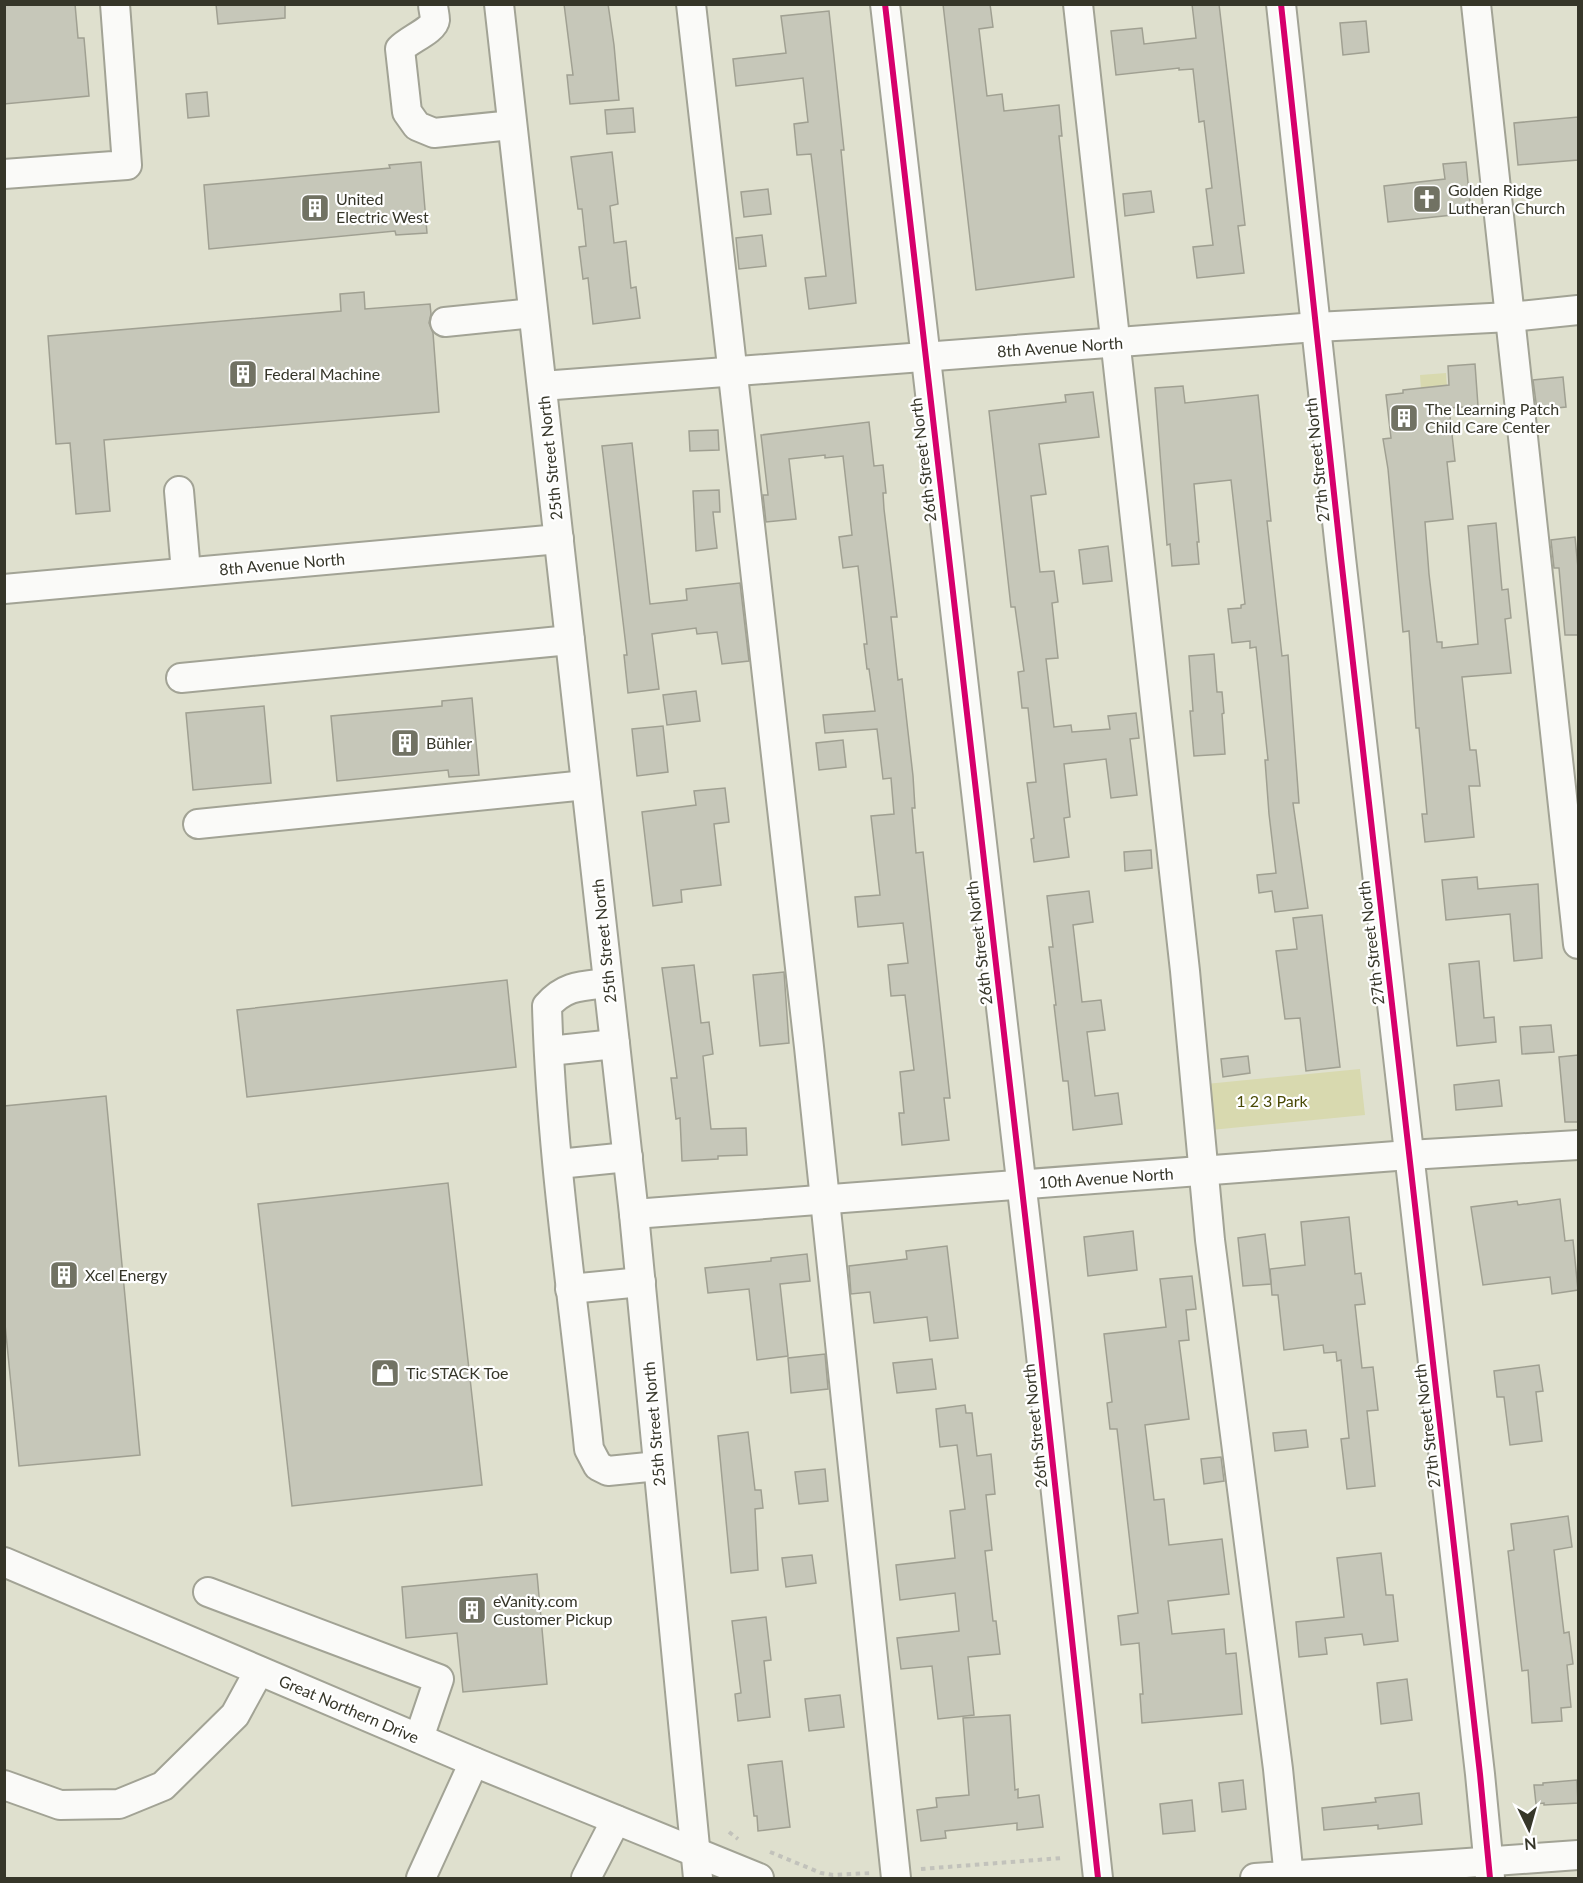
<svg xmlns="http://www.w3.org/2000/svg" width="1583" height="1883" font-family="Lato,sans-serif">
  <rect width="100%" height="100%" fill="#dfe0ce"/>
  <g fill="#d8d9af">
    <polygon points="1446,373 1449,418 1423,420 1420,375"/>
    <polygon points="1360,1069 1365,1115 1211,1130 1206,1084"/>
  </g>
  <g fill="#c6c7b9" stroke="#a0a092" stroke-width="1.5">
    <polygon points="4,4 75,4 78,38 84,38 89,96 4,104"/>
    <polygon points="216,4 285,4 285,18 218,24"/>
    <polygon points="564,4 608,4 614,45 619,100 570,104 567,75 573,75"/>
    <polygon points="943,4 990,4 993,27 979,29 987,96 1002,94 1004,111 1059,105 1062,136 1059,136 1074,277 976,290"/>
    <polygon points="1192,4 1219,4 1245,225 1238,226 1244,273 1197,278 1193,247 1213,245 1206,189 1212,188 1204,121 1199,122 1193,69 1179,70 1179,68 1116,75 1111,31 1142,28 1144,44 1196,38"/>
    <polygon points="829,11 844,150 841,150 856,303 809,309 805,278 826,276 811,154 797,155 794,124 808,122 803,78 736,86 733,59 786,53 781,16"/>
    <polygon points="1366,21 1369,52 1343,55 1340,23"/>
    <polygon points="207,92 209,116 188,118 186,94"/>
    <polygon points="633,108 635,132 607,134 605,110"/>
    <polygon points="1578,117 1578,160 1518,165 1514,123"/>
    <polygon points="612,152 618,204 610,206 614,243 626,241 631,288 636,287 640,318 593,324 588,278 583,279 579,247 586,246 582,209 578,209 571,157"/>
    <polygon points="421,162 427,233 396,235 395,231 209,249 204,185 390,168 389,165"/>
    <polygon points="1466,162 1471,213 1388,222 1384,186 1445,179 1443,164"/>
    <polygon points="768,189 771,214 744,217 741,192"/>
    <polygon points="1151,191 1154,212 1125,216 1123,194"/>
    <polygon points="762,235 766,266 739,269 736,238"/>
    <polygon points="364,292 365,309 430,304 431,314 429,323 433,333 439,412 104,440 110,511 76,514 70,443 56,444 48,336 341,311 340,294"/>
    <polygon points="1475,364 1478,406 1449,408 1455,461 1447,462 1453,519 1425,522 1429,574 1437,642 1442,642 1442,648 1478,644 1468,526 1496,523 1502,590 1508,589 1511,618 1505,619 1511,673 1462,677 1470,750 1476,750 1480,786 1469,786 1474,837 1425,842 1422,814 1427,814 1419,728 1416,728 1409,631 1403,632 1388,469 1383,439 1391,438 1386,395 1403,393 1403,390 1449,385 1448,366"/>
    <polygon points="1563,377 1566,407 1537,410 1533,380"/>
    <polygon points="1183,386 1185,403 1258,395 1271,521 1267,521 1282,656 1288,655 1299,803 1293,803 1308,908 1275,912 1272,891 1259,893 1257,875 1276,873 1269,814 1265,760 1268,760 1256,647 1250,648 1250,641 1232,643 1228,609 1241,608 1241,605 1245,604 1231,480 1194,484 1199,542 1197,542 1199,564 1172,566 1170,544 1167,545 1155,388"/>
    <polygon points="1093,392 1099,437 1039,444 1046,494 1031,496 1040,572 1054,571 1058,602 1052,603 1058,658 1046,659 1054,727 1071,725 1072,732 1110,729 1108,716 1136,713 1139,738 1130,739 1137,795 1111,798 1106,759 1064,764 1070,817 1064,818 1069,857 1034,862 1031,839 1034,838 1027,783 1036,782 1028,708 1022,708 1018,672 1024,671 1015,607 1011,607 989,411 1066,402 1065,395"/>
    <polygon points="869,422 874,466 883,465 886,493 883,493 884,509 897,617 891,617 898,680 902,679 913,776 915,808 912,808 916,853 923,852 950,1098 944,1098 949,1140 902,1145 899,1113 904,1113 900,1072 914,1070 905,995 891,996 888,965 908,963 903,923 858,927 855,897 880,895 871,816 894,814 891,778 883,779 877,729 825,733 823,715 875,711 869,669 867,669 864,644 867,644 858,566 843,568 839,537 852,535 843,456 825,458 825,455 789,459 796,519 766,522 763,495 768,495 761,435"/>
    <polygon points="718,430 719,450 690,451 689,431"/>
    <polygon points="632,443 650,604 687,600 686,589 740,583 749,661 722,664 717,632 697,634 696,628 652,634 659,689 628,693 624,655 627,655 602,446"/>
    <polygon points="719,490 720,512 713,512 717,548 696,551 693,491"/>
    <polygon points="1575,537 1578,568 1578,635 1565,635 1559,568 1554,568 1551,540"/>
    <polygon points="1108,546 1112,581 1083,584 1079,550"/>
    <polygon points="1214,654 1217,692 1222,692 1224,713 1222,714 1225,754 1194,756 1190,711 1193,711 1189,656"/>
    <polygon points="696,691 700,721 667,725 663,695"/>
    <polygon points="472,698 479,775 449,777 448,770 337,781 331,716 442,706 442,701"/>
    <polygon points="264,706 271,783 193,790 186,713"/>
    <polygon points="663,726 668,772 637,776 632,729"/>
    <polygon points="843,740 846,767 819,770 816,743"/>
    <polygon points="725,788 729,822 714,824 721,885 681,890 682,902 653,906 642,812 696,805 694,791"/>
    <polygon points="1151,850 1152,868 1125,871 1124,852"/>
    <polygon points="1477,877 1478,889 1538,884 1542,958 1514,961 1510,914 1446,920 1442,880"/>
    <polygon points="1089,891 1093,922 1073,925 1082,1002 1101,1000 1105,1030 1087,1032 1095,1096 1118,1093 1122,1124 1073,1130 1068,1081 1063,1081 1054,1005 1056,1005 1049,947 1053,947 1047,896"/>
    <polygon points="1322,915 1340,1067 1306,1071 1300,1018 1285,1019 1276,951 1297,949 1293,918"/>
    <polygon points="1479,961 1484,1018 1494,1017 1496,1042 1457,1046 1449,964"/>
    <polygon points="694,965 701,1023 709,1022 713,1054 703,1056 711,1129 746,1128 747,1155 718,1156 718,1159 682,1161 680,1118 676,1119 671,1078 677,1078 662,968"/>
    <polygon points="784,972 789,1043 760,1046 753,975"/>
    <polygon points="507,980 516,1067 247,1097 237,1010"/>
    <polygon points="1551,1025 1554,1052 1522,1054 1520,1027"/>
    <polygon points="1578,1055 1578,1122 1565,1122 1559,1057"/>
    <polygon points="1248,1056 1250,1073 1223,1077 1221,1059"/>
    <polygon points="1499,1080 1502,1106 1456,1110 1454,1085"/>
    <polygon points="106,1096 140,1455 19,1466 4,1314 4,1106"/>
    <polygon points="448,1183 482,1485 292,1506 258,1204"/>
    <polygon points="1560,1199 1565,1241 1573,1240 1578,1290 1552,1294 1550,1277 1483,1285 1471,1207 1517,1201 1518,1205"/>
    <polygon points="1349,1217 1355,1274 1361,1273 1365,1304 1355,1305 1362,1368 1373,1367 1378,1410 1367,1411 1375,1486 1347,1489 1341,1439 1349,1438 1341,1360 1337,1361 1336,1352 1324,1353 1323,1345 1284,1350 1278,1295 1272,1295 1270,1269 1305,1265 1301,1222"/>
    <polygon points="1133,1231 1137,1270 1088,1276 1084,1237"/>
    <polygon points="1265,1234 1271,1284 1243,1286 1238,1238"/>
    <polygon points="947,1246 958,1338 930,1341 927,1317 874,1323 870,1292 851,1294 849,1266 907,1259 906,1251"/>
    <polygon points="807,1254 810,1281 780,1284 788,1356 757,1360 749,1289 708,1293 705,1268 771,1261 771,1258"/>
    <polygon points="1192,1276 1196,1309 1186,1310 1189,1340 1179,1341 1189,1419 1145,1425 1154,1500 1164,1499 1169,1545 1222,1539 1229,1594 1168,1601 1172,1634 1224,1629 1226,1654 1236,1653 1242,1714 1142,1723 1140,1694 1143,1694 1139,1643 1121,1645 1118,1616 1138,1613 1117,1429 1110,1429 1107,1403 1112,1402 1104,1334 1166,1327 1160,1279"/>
    <polygon points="825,1354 828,1389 791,1393 788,1358"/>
    <polygon points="932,1359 936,1389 897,1393 893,1363"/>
    <polygon points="1539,1365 1543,1391 1536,1392 1542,1441 1510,1445 1504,1397 1497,1397 1494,1371"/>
    <polygon points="965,1405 966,1413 972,1413 977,1456 991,1454 995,1494 986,1495 992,1550 985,1551 993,1621 996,1621 1000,1654 968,1657 974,1715 938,1719 932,1666 901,1669 897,1638 959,1631 955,1593 900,1600 896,1565 955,1558 950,1511 965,1509 957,1445 940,1447 936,1409"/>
    <polygon points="1306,1430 1308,1447 1275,1451 1273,1433"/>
    <polygon points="748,1432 755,1490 761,1490 763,1508 755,1509 758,1570 731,1573 718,1436"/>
    <polygon points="1221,1457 1224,1481 1204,1484 1201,1459"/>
    <polygon points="825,1469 828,1501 799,1504 795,1472"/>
    <polygon points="1568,1516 1572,1547 1554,1550 1564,1633 1569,1632 1573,1664 1567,1665 1571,1707 1561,1708 1562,1721 1532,1723 1528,1670 1522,1671 1508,1551 1514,1550 1511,1524"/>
    <polygon points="1381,1553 1386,1595 1393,1595 1398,1641 1364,1645 1362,1634 1325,1638 1327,1654 1299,1657 1296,1622 1344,1617 1337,1558"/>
    <polygon points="812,1555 816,1583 786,1587 782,1558"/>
    <polygon points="537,1574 547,1684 463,1692 457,1633 406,1638 402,1587"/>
    <polygon points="766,1617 771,1660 764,1661 770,1717 738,1721 735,1694 741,1693 732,1621"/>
    <polygon points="1407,1679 1412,1720 1381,1724 1377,1683"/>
    <polygon points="840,1695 844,1727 809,1731 805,1699"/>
    <polygon points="1010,1715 1015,1790 1018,1789 1018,1798 1039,1795 1043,1827 1017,1830 1017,1823 945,1831 946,1838 921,1841 917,1810 937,1807 936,1798 969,1795 963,1718"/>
    <polygon points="782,1761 790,1827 758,1831 757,1816 754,1816 748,1765"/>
    <polygon points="1243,1780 1246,1809 1222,1812 1219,1783"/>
    <polygon points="1577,1780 1578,1803 1544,1805 1544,1803 1536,1804 1534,1785 1543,1785 1543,1783"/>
    <polygon points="1419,1793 1422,1824 1378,1829 1378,1825 1324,1830 1322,1808 1376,1802 1375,1798"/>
    <polygon points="1192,1800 1195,1831 1163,1834 1160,1804"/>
  </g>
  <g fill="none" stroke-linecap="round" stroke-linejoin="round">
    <g stroke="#a2a395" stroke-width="32">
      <g id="minor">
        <path d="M433 4C433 9 435 15 435 20 434 30 408 40 400 49L407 112 417 126 434 133 512 125"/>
        <polyline points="499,4 634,1214 698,1878"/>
        <polyline points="691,4 809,1047 896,1878"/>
        <polyline points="885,4 1037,1319 1098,1878"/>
        <polyline points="1078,4 1185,971 1210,1240 1278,1769 1289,1878"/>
        <polyline points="1281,4 1341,558 1480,1774 1490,1878"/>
        <polyline points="1476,4 1578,944"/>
        <polyline points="4,174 127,165 115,4"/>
        <polyline points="445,322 533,313"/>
        <polyline points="542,386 1316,327 1510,317 1578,310"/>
        <polyline points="179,491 186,572"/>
        <polyline points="4,589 559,539"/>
        <polyline points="181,678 570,640"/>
        <polyline points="198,824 586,785"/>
        <path d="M608 983C582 986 565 985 547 1006 551 1154 574 1302 589 1449L598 1466 608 1471 658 1466"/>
        <polyline points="549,1051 615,1044"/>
        <polyline points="558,1164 628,1157"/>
        <polyline points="634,1214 1409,1155 1578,1145"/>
        <polyline points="570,1289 641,1282"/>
        <polyline points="4,1562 474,1762 759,1878"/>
        <polyline points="208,1592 439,1679 419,1738"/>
        <polyline points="4,1785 60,1805 119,1804 163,1786 235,1715 259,1671"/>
        <polyline points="421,1878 474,1762"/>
        <polyline points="586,1878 616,1820"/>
        <polyline points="1255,1878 1578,1855"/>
      </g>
    </g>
    <g stroke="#c2c2bb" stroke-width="4" stroke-dasharray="4.5 4.5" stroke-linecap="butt">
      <polyline points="729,1832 738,1839"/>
      <polyline points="770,1852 821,1873 833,1875 872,1873"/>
      <polyline points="921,1869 1062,1858"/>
    </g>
    <use href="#minor" stroke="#fafaf8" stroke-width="28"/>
    <g stroke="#fff" stroke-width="10">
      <g id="cycleway">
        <polyline points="885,4 1037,1319 1098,1878"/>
        <polyline points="1281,4 1341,558 1480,1774 1490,1878"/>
      </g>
    </g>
    <use href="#cycleway" stroke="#d6006c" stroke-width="6"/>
  </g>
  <defs>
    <g id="church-square" transform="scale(1.5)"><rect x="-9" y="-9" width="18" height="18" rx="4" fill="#717263" stroke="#fff"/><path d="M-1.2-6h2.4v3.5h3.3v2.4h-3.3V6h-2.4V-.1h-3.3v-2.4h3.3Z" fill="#fff"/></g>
    <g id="building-square" transform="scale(1.5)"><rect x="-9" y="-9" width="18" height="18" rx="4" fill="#717263" stroke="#fff"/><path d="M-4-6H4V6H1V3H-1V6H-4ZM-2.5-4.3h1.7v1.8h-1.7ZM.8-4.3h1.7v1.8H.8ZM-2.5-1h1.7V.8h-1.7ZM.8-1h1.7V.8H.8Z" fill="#fff"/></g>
    <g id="shop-square" transform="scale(1.5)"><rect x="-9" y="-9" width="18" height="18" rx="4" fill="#717263" stroke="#fff"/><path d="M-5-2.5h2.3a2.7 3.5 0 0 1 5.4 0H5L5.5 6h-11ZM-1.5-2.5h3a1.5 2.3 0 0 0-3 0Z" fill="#fff"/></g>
  </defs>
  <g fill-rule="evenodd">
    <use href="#church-square" x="1427" y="199"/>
    <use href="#building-square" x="315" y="208"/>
    <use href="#building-square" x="243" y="374"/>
    <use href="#building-square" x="1404" y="418"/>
    <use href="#building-square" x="405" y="743"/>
    <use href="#building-square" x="64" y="1275"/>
    <use href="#shop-square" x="385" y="1373"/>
    <use href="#building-square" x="472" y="1610"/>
  </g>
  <g text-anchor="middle" stroke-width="4.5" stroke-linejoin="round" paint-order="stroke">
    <g font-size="16" fill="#363629" stroke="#fff" text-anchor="start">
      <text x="1448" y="196">Golden Ridge<tspan x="1448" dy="18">Lutheran Church</tspan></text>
      <text x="336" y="205">United<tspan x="336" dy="18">Electric West</tspan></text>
      <text x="264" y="380">Federal Machine</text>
      <text x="1425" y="415">The Learning Patch<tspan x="1425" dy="18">Child Care Center</tspan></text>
      <text x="426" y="749">Bühler</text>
      <text x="85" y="1281">Xcel Energy</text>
      <text x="406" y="1379">Tic STACK Toe</text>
      <text x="493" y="1607">eVanity.com<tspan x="493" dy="18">Customer Pickup</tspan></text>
    </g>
    <g font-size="16" fill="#363629" stroke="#fff">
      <text transform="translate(1060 347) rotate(-4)" y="6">8th Avenue North</text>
      <text transform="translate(550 458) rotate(-96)" y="6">25th Street North</text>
      <text transform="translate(923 460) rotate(-97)" y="6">26th Street North</text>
      <text transform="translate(1317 460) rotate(-96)" y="6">27th Street North</text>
      <text transform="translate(282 564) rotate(-5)" y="6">8th Avenue North</text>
      <text transform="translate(604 941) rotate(-96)" y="6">25th Street North</text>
      <text transform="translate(979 943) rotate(-97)" y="6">26th Street North</text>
      <text transform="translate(1371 943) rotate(-97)" y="6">27th Street North</text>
      <text transform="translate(1106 1178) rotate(-4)" y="6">10th Avenue North</text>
      <text transform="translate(654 1424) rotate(-95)" y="6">25th Street North</text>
      <text transform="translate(1035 1426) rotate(-96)" y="6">26th Street North</text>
      <text transform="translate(1427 1426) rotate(-97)" y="6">27th Street North</text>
      <text transform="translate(349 1709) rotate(23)" y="6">Great Northern Drive</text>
    </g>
    <g font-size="16" fill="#494904" stroke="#fff">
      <text x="1272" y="1107">1 2 3 Park</text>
    </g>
  </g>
  <rect width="1583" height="1883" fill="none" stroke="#363629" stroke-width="12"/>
  <g transform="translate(1529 1829) rotate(175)" stroke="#ffffff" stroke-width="4.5" paint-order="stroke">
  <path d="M0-4.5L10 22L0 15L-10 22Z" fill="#363629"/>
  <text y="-9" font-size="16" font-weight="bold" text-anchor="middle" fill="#363629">N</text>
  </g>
</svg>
